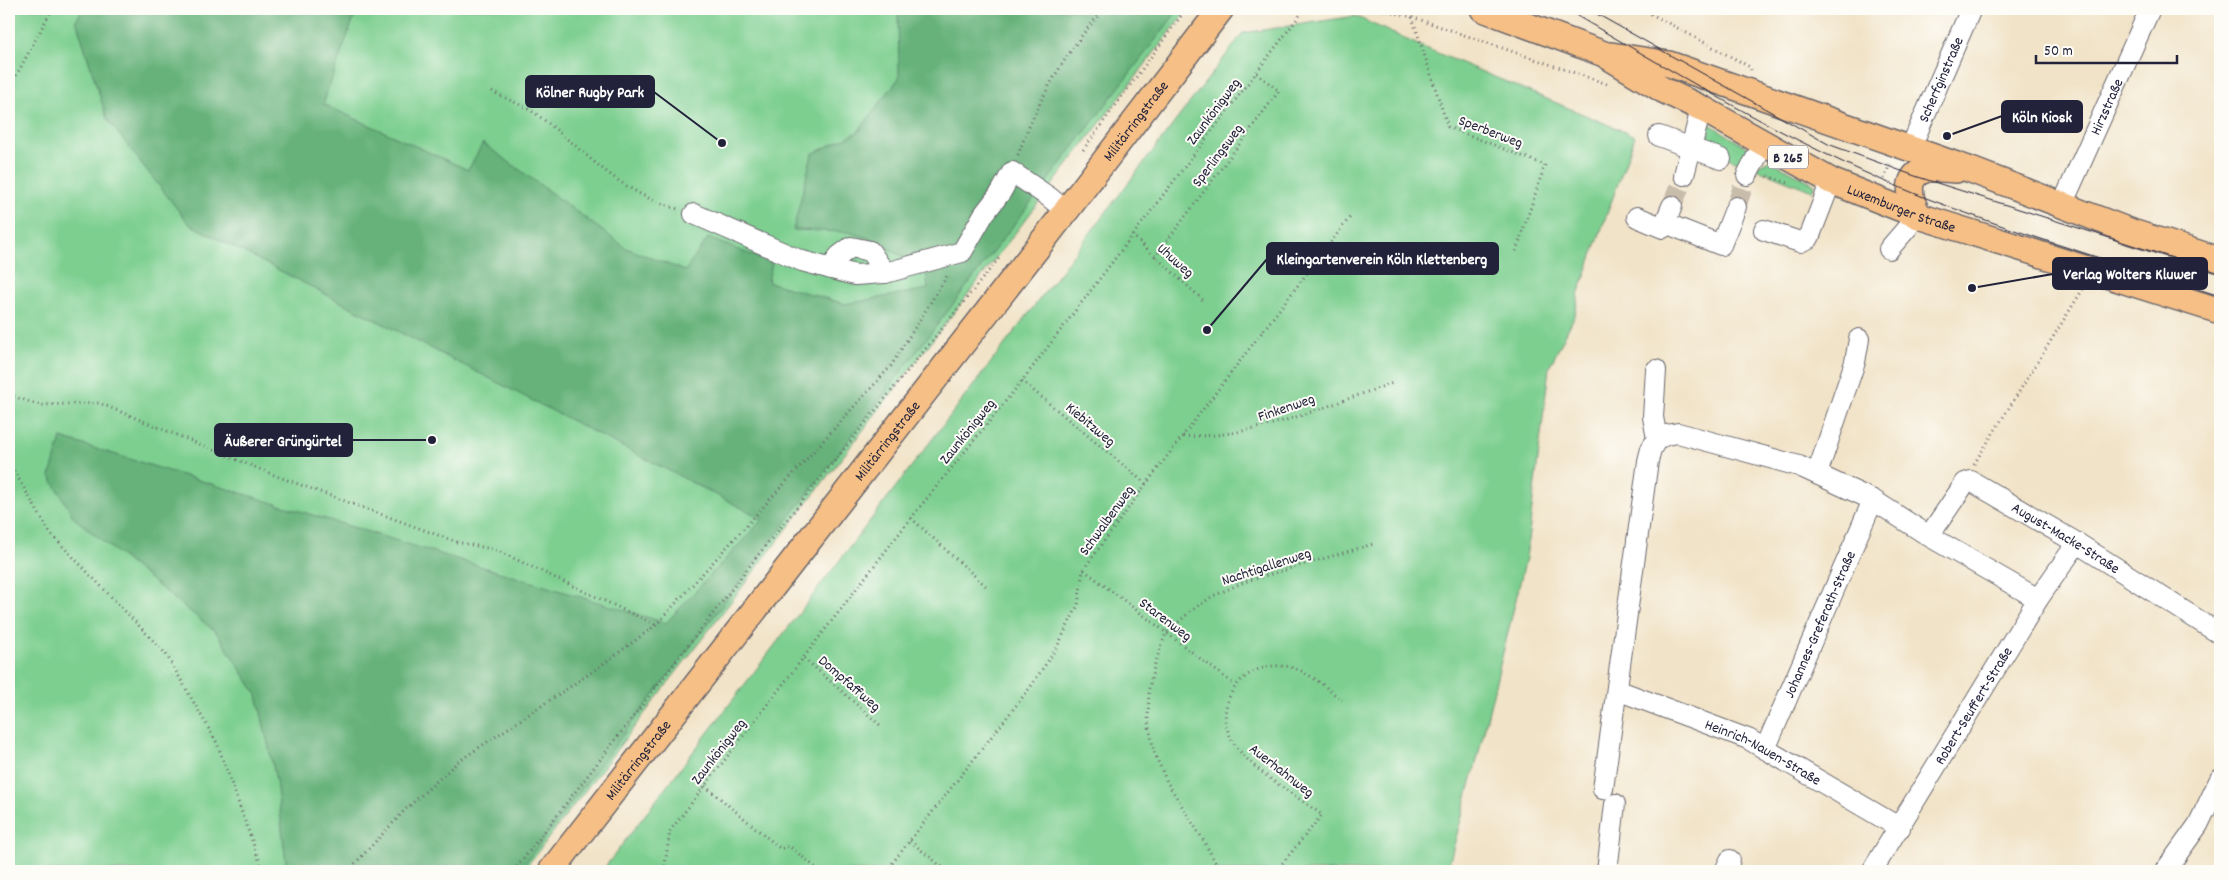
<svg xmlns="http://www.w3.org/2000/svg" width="2229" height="880" font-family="Dekko,sans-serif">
  <rect width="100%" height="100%" fill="#fdfcf7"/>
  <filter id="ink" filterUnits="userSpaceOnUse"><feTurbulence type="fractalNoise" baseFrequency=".02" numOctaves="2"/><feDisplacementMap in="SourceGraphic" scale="10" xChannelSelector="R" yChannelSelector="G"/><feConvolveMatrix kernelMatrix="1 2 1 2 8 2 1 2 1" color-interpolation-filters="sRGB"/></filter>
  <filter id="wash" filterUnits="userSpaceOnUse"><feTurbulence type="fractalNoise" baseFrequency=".0096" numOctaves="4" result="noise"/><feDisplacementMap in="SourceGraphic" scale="20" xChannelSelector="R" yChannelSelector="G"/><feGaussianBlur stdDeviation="1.12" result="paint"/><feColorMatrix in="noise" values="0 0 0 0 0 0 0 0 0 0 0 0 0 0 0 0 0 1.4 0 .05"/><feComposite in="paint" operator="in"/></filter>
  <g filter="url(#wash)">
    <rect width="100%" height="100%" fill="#f1e3c7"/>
    <g fill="#7dcf90" stroke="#507866">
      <polygon points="9,9 1188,9 523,871 9,871"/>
      <polygon points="1355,16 1416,44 1635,136 1579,292 1575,315 1549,368 1526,558 1477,760 1447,871 602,871 1243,33"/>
      <path d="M1710 124 1748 148 1750 152 1747 165C1727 158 1699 151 1710 124Z"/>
      <polygon points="1769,160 1815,184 1812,191 1755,168"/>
    </g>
    <polygon fill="#66b27a" stroke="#446a5a" points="83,9 357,9 323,104 468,170 483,143 626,248 685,271 708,238 772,263 768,282 845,304 928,289 926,270 873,240 848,232 793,230 812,154 858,132 899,78 898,9 1179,9 519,871 287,871 276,780 257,695 217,633 74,518 50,476 61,438 666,623 763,519 189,224 107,119 76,20"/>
  </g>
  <g filter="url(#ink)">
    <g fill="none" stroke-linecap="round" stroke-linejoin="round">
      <g stroke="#c8bcab" stroke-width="20" stroke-dasharray="20 10" stroke-linecap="butt">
        <polyline points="1672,206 1684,175"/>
        <polyline points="1736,207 1747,175"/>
      </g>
      <g stroke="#6a666c" stroke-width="22">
        <g id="minor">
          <polyline points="1659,136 1721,159"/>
          <path id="s1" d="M1910 149 1971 9"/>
          <polyline points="1684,175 1699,117 1703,109"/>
          <polyline points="1747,175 1764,143"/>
          <path id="s2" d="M2062 205 2150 9"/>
          <polyline points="694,214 802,261 855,275 885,273 962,252 984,214 1001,192 1012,172 1049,197 1066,211"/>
          <polyline points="1637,217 1663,228 1672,206"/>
          <polyline points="1675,227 1721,245 1736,207"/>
          <polyline points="1764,230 1800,242 1809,238 1831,181"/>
          <polyline points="1889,249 1908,227 1912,213"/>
          <polyline points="831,269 839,256 851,247 870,251 885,273"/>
          <polyline points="1656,370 1653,417 1657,439"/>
          <polyline points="1657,439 1666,435 1678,433 1799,466 1873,500 1929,536 2038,599"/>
          <polyline points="1817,474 1855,362 1859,339"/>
          <path id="s3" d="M1929 536 1965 483 1971 481 2077 543 2220 634"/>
          <path id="s4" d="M1617 690 1748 739 1900 828"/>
          <path id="s5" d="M1766 747 1873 500"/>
          <polyline points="1603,789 1648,461 1651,449 1657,439"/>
          <polyline points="1607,871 1615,804"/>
          <polyline points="1725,871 1730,860"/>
          <path id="s6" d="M1872 871 2038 599 2077 543"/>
          <polyline points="2165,871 2198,825 2220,779"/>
        </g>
      </g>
      <g stroke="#6a666c" stroke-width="28">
        <g id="major">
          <path id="s7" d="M1483 9 1604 54 1663 90 1703 109 1831 181 1919 216 2220 311"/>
          <polyline points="1611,55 1669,64 1971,170 2132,232 2220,260"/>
          <path d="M1919 216C1911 202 1902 177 1925 170 1933 167 1947 170 1956 170"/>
          <path id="s8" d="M551 871 1066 211 1221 9"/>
        </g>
      </g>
      <g stroke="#6a666c" stroke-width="3" stroke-dasharray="1 4" stroke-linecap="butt">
        <polyline points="1298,9 1303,11 1315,9"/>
        <polyline points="1378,9 1412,17 1610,85"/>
        <polyline points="1642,9 1750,67 1751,70"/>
        <polyline points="1412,17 1448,127 1545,165 1515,254"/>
        <polyline points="9,89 52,9"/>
        <path d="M492 91C506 99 523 105 536 114 584 149 618 193 678 209"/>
        <polyline points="1083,150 1186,9"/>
        <path d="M1018 155C1037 101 1066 51 1104 9"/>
        <polyline points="1768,176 1788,183"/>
        <polyline points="1884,179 1890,164"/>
        <polyline points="1132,235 1204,301"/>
        <polyline points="1155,257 1279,91 1256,73"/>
        <polyline points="1022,381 1146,484"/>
        <polyline points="9,395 40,405 99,403 279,477 457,542 496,550 656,625"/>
        <path d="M1183 436C1254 439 1327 405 1393 383"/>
        <polyline points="9,462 50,533 166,654 217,743 263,871"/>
        <polyline points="1974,464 2083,289"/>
        <polyline points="911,518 988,588"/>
        <polyline points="1084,570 1235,685"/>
        <polyline points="804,658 881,726"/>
        <polyline points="705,786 781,849 789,846 820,871"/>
        <polyline points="910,841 947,871"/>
        <polyline points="348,871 406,809 459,761 595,670 656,625 891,366 947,276"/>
        <polyline points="514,871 759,554 1000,257"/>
        <polyline points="664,871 670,831 911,518 1022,381 1303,11"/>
        <polyline points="886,871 1029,689 1056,649 1078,605 1083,570 1146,484 1350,217"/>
        <polyline points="1017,871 1021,867"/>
        <polyline points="1220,871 1205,843 1167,782 1154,752 1148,721 1149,688 1155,663 1166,633 1191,611 1213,596 1244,582 1373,544"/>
        <path d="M1276 871 1322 815C1296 795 1247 768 1232 740 1211 703 1243 662 1283 666 1306 668 1325 687 1342 700"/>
      </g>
      <use href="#minor" stroke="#fff" stroke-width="20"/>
      <use href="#major" stroke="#f5bf86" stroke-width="25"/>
      <g stroke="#22223b" stroke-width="1">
        <path d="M1565 9C1669 69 1774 133 1884 181 1993 227 2108 260 2220 296"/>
        <polyline points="1588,9 1828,144 1915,176 2220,273"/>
      </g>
    </g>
  </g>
  <g text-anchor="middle" stroke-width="4" stroke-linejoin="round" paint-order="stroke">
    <rect fill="#fdfcf7" stroke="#646373" stroke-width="1" x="1768" y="145.5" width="40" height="23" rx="4"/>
    <g font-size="14" font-weight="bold" fill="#22223b">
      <text x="1788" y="162">B 265</text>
    </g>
    <g font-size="15" fill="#22223b" stroke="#fdfcf7">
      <text dy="5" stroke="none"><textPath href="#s1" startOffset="76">Scherfginstraße</textPath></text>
      <text dy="5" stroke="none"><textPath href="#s2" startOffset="108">Hirzstraße</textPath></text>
      <text transform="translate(1213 111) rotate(-53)" y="5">Zaunkönigweg</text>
      <text dy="5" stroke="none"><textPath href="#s8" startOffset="951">Militärringstraße</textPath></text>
      <text transform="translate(1491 131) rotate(21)" y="5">Sperberweg</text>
      <text transform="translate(1217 155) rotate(-53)" y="5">Sperlingsweg</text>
      <text dy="5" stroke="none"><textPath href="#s7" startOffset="465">Luxemburger Straße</textPath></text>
      <text transform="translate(1176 260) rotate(42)" y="5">Uhuweg</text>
      <text transform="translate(1286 407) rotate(-19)" y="5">Finkenweg</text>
      <text transform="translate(1091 424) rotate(40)" y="5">Kiebitzweg</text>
      <text transform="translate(967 431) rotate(-51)" y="5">Zaunkönigweg</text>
      <text dy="5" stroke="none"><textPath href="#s8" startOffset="546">Militärringstraße</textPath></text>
      <text transform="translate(1106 520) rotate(-54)" y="5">Schwalbenweg</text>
      <text dy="5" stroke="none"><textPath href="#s3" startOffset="181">August-Macke-Straße</textPath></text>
      <text transform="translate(1266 566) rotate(-18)" y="5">Nachtigallenweg</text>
      <text transform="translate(1166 619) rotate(37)" y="5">Starenweg</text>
      <text dy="5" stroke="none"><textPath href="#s5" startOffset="134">Johannes-Greferath-Straße</textPath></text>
      <text transform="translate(850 683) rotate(41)" y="5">Dompfaffweg</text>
      <text dy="5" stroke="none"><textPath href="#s6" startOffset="194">Robert-Seuffert-Straße</textPath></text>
      <text transform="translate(718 751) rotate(-52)" y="5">Zaunkönigweg</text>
      <text dy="5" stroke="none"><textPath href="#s4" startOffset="159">Heinrich-Nauen-Straße</textPath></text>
      <text dy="5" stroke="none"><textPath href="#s8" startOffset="141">Militärringstraße</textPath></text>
      <text transform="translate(1282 770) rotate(38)" y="5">Auerhahnweg</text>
    </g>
  </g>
  <path fill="none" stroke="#22223b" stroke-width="2" d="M722 143L654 92M1947 136L2002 116M1207 330L1267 259M1972 288L2053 274M432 440L352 440"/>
  <g fill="#22223b" stroke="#fdfcf7" stroke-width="2">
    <circle cx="722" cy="143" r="5"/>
    <circle cx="1947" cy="136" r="5"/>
    <circle cx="1207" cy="330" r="5"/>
    <circle cx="1972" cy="288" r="5"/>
    <circle cx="432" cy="440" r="5"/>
  </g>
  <g fill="#22223b" stroke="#22223b" stroke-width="2">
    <rect x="526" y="76" width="128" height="31" rx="5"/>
    <rect x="2002" y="101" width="80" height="31" rx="5"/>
    <rect x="1267" y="243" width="231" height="31" rx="5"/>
    <rect x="2053" y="258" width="154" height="31" rx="5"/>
    <rect x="215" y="424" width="137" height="32" rx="5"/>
  </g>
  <g font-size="16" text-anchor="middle" font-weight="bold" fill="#fff">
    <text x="590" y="97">Kölner Rugby Park</text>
    <text x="2042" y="122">Köln Kiosk</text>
    <text x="1382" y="264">Kleingartenverein Köln Klettenberg</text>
    <text x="2130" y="279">Verlag Wolters Kluwer</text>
    <text x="283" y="446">Äußerer Grüngürtel</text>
  </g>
  <rect width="2229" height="880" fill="none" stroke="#fdfcf7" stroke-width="30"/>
  <path d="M2036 55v8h141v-8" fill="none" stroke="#22223b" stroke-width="2.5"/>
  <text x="2044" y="55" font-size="15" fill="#22223b" stroke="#fdfcf7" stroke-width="4" paint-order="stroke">50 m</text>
</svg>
